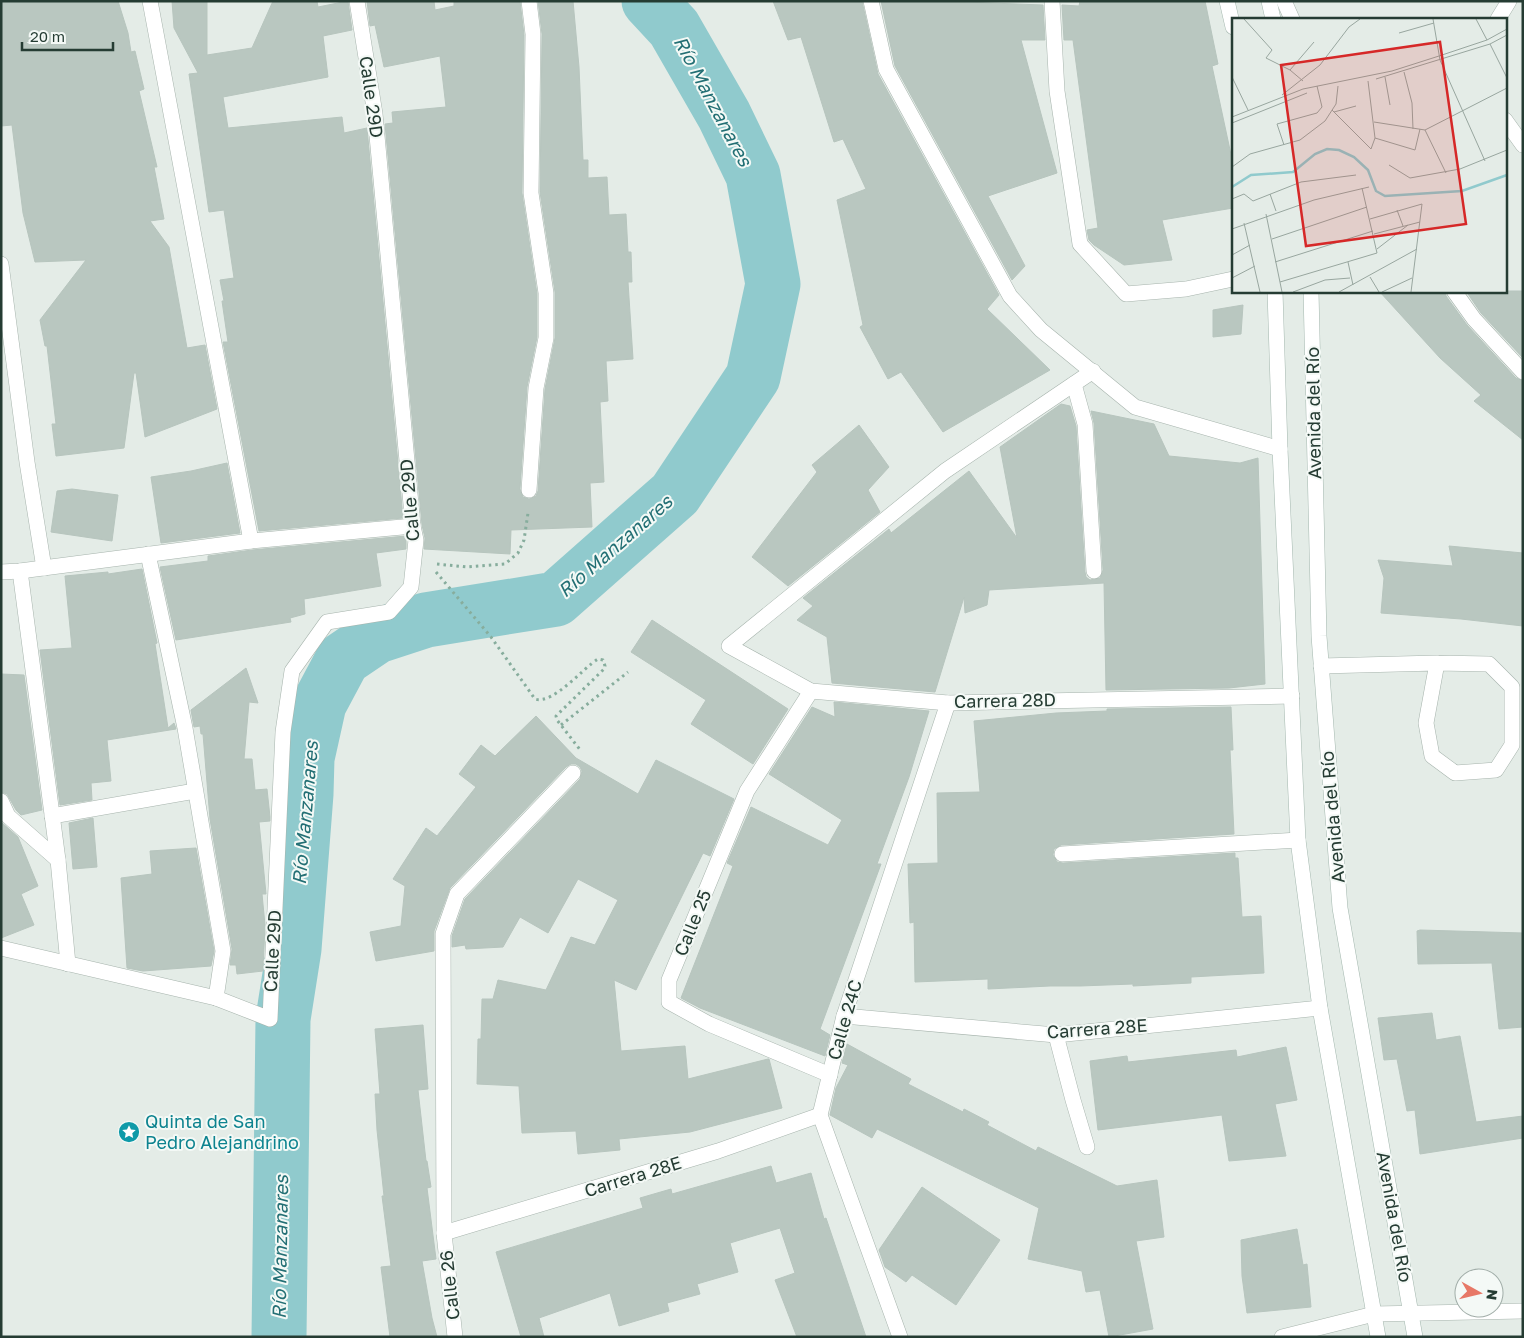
<svg xmlns="http://www.w3.org/2000/svg" width="1524" height="1338" font-family="'Golos Text',sans-serif">
  <rect width="100%" height="100%" fill="#e4ece7"/>
  <g fill="none" stroke-linecap="round" stroke-linejoin="round">
    <polyline stroke="#90cacd" stroke-width="55" points="279,1337 283,1019 294,949 306,794 307,758 319,704 343,659 377,636 426,620 556,599 675,494 753,377 773,284 753,175 724,115 674,28 649,1"/>
  </g>
  <g fill="#b9c7c0" stroke="#b7c5be">
    <polygon points="1,1 118,1 128,33 131,52 135,51 144,89 139,91 157,167 154,167 164,219 150,221 169,247 187,348 205,345 217,409 145,437 136,373 134,373 124,448 56,456 52,424 56,424 47,346 45,346 40,320 86,260 35,262 23,213 12,125 1,126"/>
    <polygon points="172,1 207,1 207,55 252,48 273,1 317,1 318,7 348,1 352,30 323,36 328,77 223,97 228,128 342,117 344,133 367,128 403,518 259,531 223,342 228,342 222,301 224,301 220,280 234,278 224,210 209,212 189,74 198,73 174,28"/>
    <polygon points="367,1 434,1 435,10 454,6 454,1 520,1 524,35 522,193 537,294 537,337 527,387 520,489 523,497 529,499 536,496 538,491 545,389 555,338 555,292 540,192 542,34 538,1 573,1 579,67 583,160 588,160 588,178 607,177 609,215 626,214 628,252 631,252 632,282 628,282 633,359 606,361 608,401 600,402 604,482 590,483 592,527 511,530 510,554 424,549 425,538 422,525 385,124 393,123 392,112 446,107 440,56 384,67 375,25 370,26"/>
    <polygon points="773,1 862,1 878,74 999,295 987,309 1050,370 943,432 901,372 888,379 860,327 863,325 837,200 866,189 843,139 834,142 801,37 788,40"/>
    <polygon points="881,1 938,1 1043,5 1045,40 1021,40 1057,173 988,196 1025,266 1012,280 895,66"/>
    <polygon points="1080,1 1205,1 1218,64 1212,66 1233,164 1233,208 1162,220 1172,260 1124,265 1094,245 1089,240 1087,230 1098,228 1073,40 1064,40 1062,5 1079,6"/>
    <polygon points="1379,291 1445,291 1446,296 1467,325 1516,378 1523,381 1523,440 1474,401 1481,395 1440,358"/>
    <polygon points="1466,291 1523,291 1523,358 1481,313"/>
    <polygon points="1243,305 1241,334 1213,337 1213,310"/>
    <polygon points="1061,404 1070,406 1076,426 1085,572 1086,577 1090,580 1100,578 1103,570 1094,423 1091,411 1154,424 1169,456 1240,463 1258,458 1265,684 1229,688 1106,690 1104,583 989,590 987,605 965,613 964,597 935,692 832,683 827,637 797,620 813,606 803,598 889,529 891,533 969,471 1017,538 1000,447"/>
    <polygon points="859,425 889,467 868,490 880,512 788,586 752,557 817,472 812,465"/>
    <polygon points="227,463 240,533 161,543 151,477 191,471"/>
    <polygon points="72,489 118,495 112,541 51,532 57,491"/>
    <polygon points="406,536 406,549 376,553 381,586 304,599 305,614 290,618 291,622 176,640 160,567 208,561 208,556 252,550"/>
    <polygon points="1449,546 1523,553 1523,626 1461,619 1381,613 1384,578 1378,560 1453,566"/>
    <polygon points="142,569 157,643 155,644 168,728 174,723 176,729 107,740 111,781 91,783 92,800 60,805 40,650 72,648 65,576 108,572 108,574"/>
    <polygon points="652,620 788,709 753,764 691,724 706,700 631,652"/>
    <polygon points="246,668 258,703 249,702 244,759 252,759 255,790 267,789 270,817 270,821 259,822 266,894 262,894 265,925 263,971 237,974 236,965 230,965 232,949 210,819 203,734 201,734 200,726 194,727 191,710"/>
    <polygon points="1,674 24,675 42,810 21,815 16,810 7,794 1,792"/>
    <polygon points="834,702 929,711 909,777 877,864 881,864 820,1029 830,1035 825,1056 700,1008 681,998 733,866 727,863 751,807 828,845 842,820 769,774 812,707 835,717"/>
    <polygon points="1231,707 1233,750 1230,750 1234,834 1061,845 1054,849 1053,855 1057,862 1063,863 1235,853 1235,858 1238,858 1242,917 1261,916 1264,973 1191,977 1191,983 1133,986 1133,984 1080,986 1050,986 988,989 988,979 915,982 914,922 910,923 908,864 938,863 937,793 980,792 974,721 1056,713 1107,711 1107,709"/>
    <polygon points="536,716 576,758 638,794 656,760 734,799 710,856 703,853 636,990 614,980 621,1051 685,1046 688,1079 768,1059 769,1059 782,1108 690,1132 619,1139 620,1150 578,1154 576,1131 522,1133 519,1086 477,1084 478,1039 481,1039 482,999 493,999 498,980 546,990 571,937 595,945 618,900 578,879 548,933 520,917 503,947 466,949 465,945 452,947 452,936 465,899 580,779 582,771 580,767 576,764 571,764 566,767 450,888 434,931 434,951 376,961 370,932 401,926 405,886 393,879 426,828 437,836 476,787 459,774 481,745 495,756"/>
    <polygon points="93,818 97,867 73,869 69,823"/>
    <polygon points="1,822 18,837 38,886 21,894 34,925 1,938"/>
    <polygon points="196,848 214,951 211,966 143,971 127,968 121,878 152,874 150,851"/>
    <polygon points="1420,930 1523,933 1523,1027 1499,1029 1492,963 1418,964 1417,931"/>
    <polygon points="1432,1013 1436,1040 1460,1036 1476,1122 1523,1116 1523,1138 1420,1154 1415,1110 1407,1111 1397,1059 1384,1060 1378,1018"/>
    <polygon points="423,1025 428,1089 418,1090 426,1161 427,1161 431,1187 427,1188 436,1259 422,1261 432,1318 437,1337 390,1337 381,1267 391,1266 382,1196 384,1196 377,1130 375,1094 380,1094 375,1029"/>
    <polygon points="847,1044 911,1079 908,1084 963,1112 964,1109 989,1122 987,1125 1036,1151 1038,1147 1117,1186 1157,1180 1164,1237 1136,1241 1153,1329 1109,1337 1100,1290 1086,1292 1082,1271 1028,1259 1039,1208 877,1129 872,1138 830,1115 836,1088 848,1065 842,1063"/>
    <polygon points="1286,1047 1297,1100 1275,1104 1286,1156 1229,1161 1222,1115 1098,1130 1090,1061 1127,1056 1128,1062 1236,1050 1237,1057"/>
    <polygon points="771,1166 776,1183 811,1173 824,1219 826,1218 866,1337 797,1337 775,1280 795,1273 780,1228 730,1243 738,1272 697,1284 700,1294 667,1303 669,1311 619,1326 610,1293 539,1318 544,1337 521,1337 496,1252 643,1208 640,1198 671,1189 672,1194"/>
    <polygon points="922,1187 1000,1240 956,1305 912,1275 906,1282 885,1267 879,1250"/>
    <polygon points="1297,1229 1303,1265 1307,1264 1311,1307 1247,1313 1242,1276 1241,1240"/>
  </g>
  <g fill="none" stroke-linecap="round" stroke-linejoin="round">
    <g stroke="#a7b4ad" stroke-width="16">
      <polyline id="lane" points="1321,666 1437,663 1489,664 1512,687 1512,745 1496,770 1455,773 1432,756 1426,723 1437,663"/>
    </g>
    <g stroke="#a7b4ad" stroke-width="16">
      <g id="street">
        <polyline points="150,1 251,541"/>
        <polyline points="871,1 886,69 1010,296 1041,330 1135,407 1280,449"/>
        <polyline points="1052,1 1057,91 1080,244 1126,294 1186,289 1233,279"/>
        <polyline points="1284,1 1292,19"/>
        <polyline points="1498,19 1509,1"/>
        <polyline points="1505,120 1523,145"/>
        <polyline points="1,264 27,462 44,568"/>
        <polyline points="1454,291 1474,319 1523,372"/>
        <polyline points="1093,371 945,471 729,646 811,691 948,703 1292,696"/>
        <polyline points="1074,384 1085,424 1094,571"/>
        <polyline points="529,490 536,388 546,338 546,293 531,193 533,34 529,1"/>
        <polyline points="148,554 185,728 223,951 216,998"/>
        <polyline points="20,571 58,860 68,964"/>
        <polyline points="1,572 20,571 251,541 413,526"/>
        <polyline points="811,691 747,791 669,980 669,1002 709,1024 830,1075"/>
        <polyline points="1,801 8,816 58,860"/>
        <polyline points="52,816 195,791"/>
        <polyline points="1062,854 1298,840"/>
        <polyline points="1,948 216,998 270,1019 283,732 292,671 327,622 389,612 411,587 416,540 413,526 375,114 357,1"/>
        <polyline points="844,1016 1056,1035 1320,1008"/>
        <polyline points="1056,1035 1073,1100 1087,1147"/>
        <polyline points="444,1233 718,1151 820,1115"/>
        <polyline points="455,1337 444,1233 443,934 457,894 573,773"/>
        <polyline points="900,1337 820,1115 844,1016 948,703"/>
        <polyline points="1282,1337 1374,1314 1523,1311"/>
      </g>
    </g>
    <g stroke="#a3b7ae" stroke-width="16">
      <g id="secondary">
        <polyline points="1227,1 1233,27"/>
        <polyline points="1269,1 1273,19"/>
        <polyline points="1275,291 1280,449 1298,840 1320,1008 1378,1337"/>
        <polyline points="1311,291 1319,636 1340,908 1415,1337"/>
      </g>
    </g>
    <g stroke="#87ad9d" stroke-width="3" stroke-dasharray="2.5 4" stroke-linecap="butt">
      <polyline points="437,564 467,567 505,564 518,553 524,540 528,513"/>
      <path d="M436 572 491 637 535 699C553 705 583 668 598 659L603 660 605 666 604 669 556 716 557 720 581 751"/>
      <polyline points="561,725 628,672"/>
    </g>
    <use href="#lane" stroke="#fff" stroke-width="15"/>
    <use href="#street" stroke="#fff" stroke-width="15"/>
    <use href="#secondary" stroke="#fff" stroke-width="15"/>
  </g>
  <defs>
    <g id="sight-disc" transform="scale(1.125)"><circle r="9.5" fill="#0f9aa8" stroke="#f4f9f6"/><path d="M0-6L1.8-2.2L6-1.7L2.9 1.2L3.7 5.4L0 3.3L-3.7 5.4L-2.9 1.2L-6-1.7L-1.8-2.2Z" fill="#fff"/></g>
  </defs>
  <g fill-rule="evenodd">
    <use href="#sight-disc" x="129" y="1132"/>
  </g>
  <g text-anchor="middle" stroke-width="4" stroke-linejoin="round" paint-order="stroke">
    <g font-size="18" fill="#253c33" stroke="#f4f9f6">
      <text transform="translate(371 97) rotate(82)" y="6">Calle 29D</text>
      <text transform="translate(1314 413) rotate(-91)" y="6">Avenida del Río</text>
      <text transform="translate(410 500) rotate(-95)" y="6">Calle 29D</text>
      <text transform="translate(1005 701) rotate(-1)" y="6">Carrera 28D</text>
      <text transform="translate(1333 817) rotate(-95)" y="6">Avenida del Río</text>
      <text transform="translate(693 923) rotate(-68)" y="6">Calle 25</text>
      <text transform="translate(273 951) rotate(-87)" y="6">Calle 29D</text>
      <text transform="translate(845 1020) rotate(-74)" y="6">Calle 24C</text>
      <text transform="translate(1097 1029) rotate(-4)" y="6">Carrera 28E</text>
      <text transform="translate(633 1177) rotate(-17)" y="6">Carrera 28E</text>
      <text transform="translate(1394 1217) rotate(80)" y="6">Avenida del Río</text>
      <text transform="translate(450 1285) rotate(-96)" y="6">Calle 26</text>
    </g>
    <g font-size="18" fill="#0d838f" stroke="#f4f9f6" text-anchor="start">
      <text x="145" y="1128">Quinta de San<tspan x="145" dy="21">Pedro Alejandrino</tspan></text>
    </g>
    <g font-size="19" font-style="italic" fill="#236f74" stroke="#f4f9f6">
      <text transform="translate(713 101) rotate(62)" y="7">Río Manzanares</text>
      <text transform="translate(615 546) rotate(-41)" y="7">Río Manzanares</text>
      <text transform="translate(305 813) rotate(-85)" y="7">Río Manzanares</text>
      <text transform="translate(280 1247) rotate(-89)" y="7">Río Manzanares</text>
    </g>
  </g>
  <g transform="translate(1232 18)">
    <rect width="275" height="275" fill="#e4ece7"/>
    <path fill="none" stroke="#90cacd" stroke-width="2.5" d="M0 169 19 157 61 154 83 136 95 131 107 132 122 139 136 152 144 173 153 178 230 173 275 157"/>
    <path fill="none" stroke="#98a69f" stroke-width="1" d="M12 1 40 32 34 40 58 52 71 63M201 1 208 42 253 143M244 1 255 22M167 15 202 5M258 26 275 60M58 52 82 24M172 54 180 85 181 111M0 59 16 92M153 59 158 87M144 61 258 26 275 17M50 77 88 47 117 9 128 1M100 92 139 131 143 120 136 63M102 94 124 88M0 99 71 71 160 53 207 38 255 22 275 11M142 104 193 112 275 70M0 105 75 75M193 112 214 155M143 120 183 132 188 111M52 127 45 106 85 95 90 89 85 68M157 147 178 160 228 151 275 132M0 149 18 136 68 122 93 103 104 86 106 68M38 176 44 193M0 181 12 176 21 183 69 164 124 157M165 192 171 208M34 196 50 274M138 201 190 186 179 274M12 205 28 274M0 211 82 182 137 169M142 216 188 204M40 221 135 189M145 231 176 207M0 237 18 227M43 244 141 213M116 244 121 267M138 259 147 274M0 260 23 248M48 264 145 235 130 170M61 274 93 262 118 260M107 274 185 231M150 274 180 260"/>
    <path fill="#d62828" fill-opacity="0.15" stroke="#d62828" stroke-width="2.5" d="M208 24 234 206 74 228 49 47Z"/>
    <rect width="275" height="275" fill="none" stroke="#253c33" stroke-width="2.5"/>
  </g>
  <rect width="1524" height="1338" fill="none" stroke="#253c33" stroke-width="5"/>
  <g transform="translate(1479 1293) rotate(98)"><circle r="24" fill="#f4f9f6" stroke="#a1ada8"/>
  <path d="M0-4L9 19L0 12L-9 19Z" fill="#e77867"/>
  <text y="-8" font-size="14" font-weight="bold" text-anchor="middle" fill="#253c33">N</text>
  </g>
  <path d="M22 42v8h91v-8" fill="none" stroke="#253c33" stroke-width="2.5"/>
  <text x="30" y="42" font-size="15" fill="#253c33" stroke="#f4f9f6" stroke-width="4" paint-order="stroke">20 m</text>
</svg>
